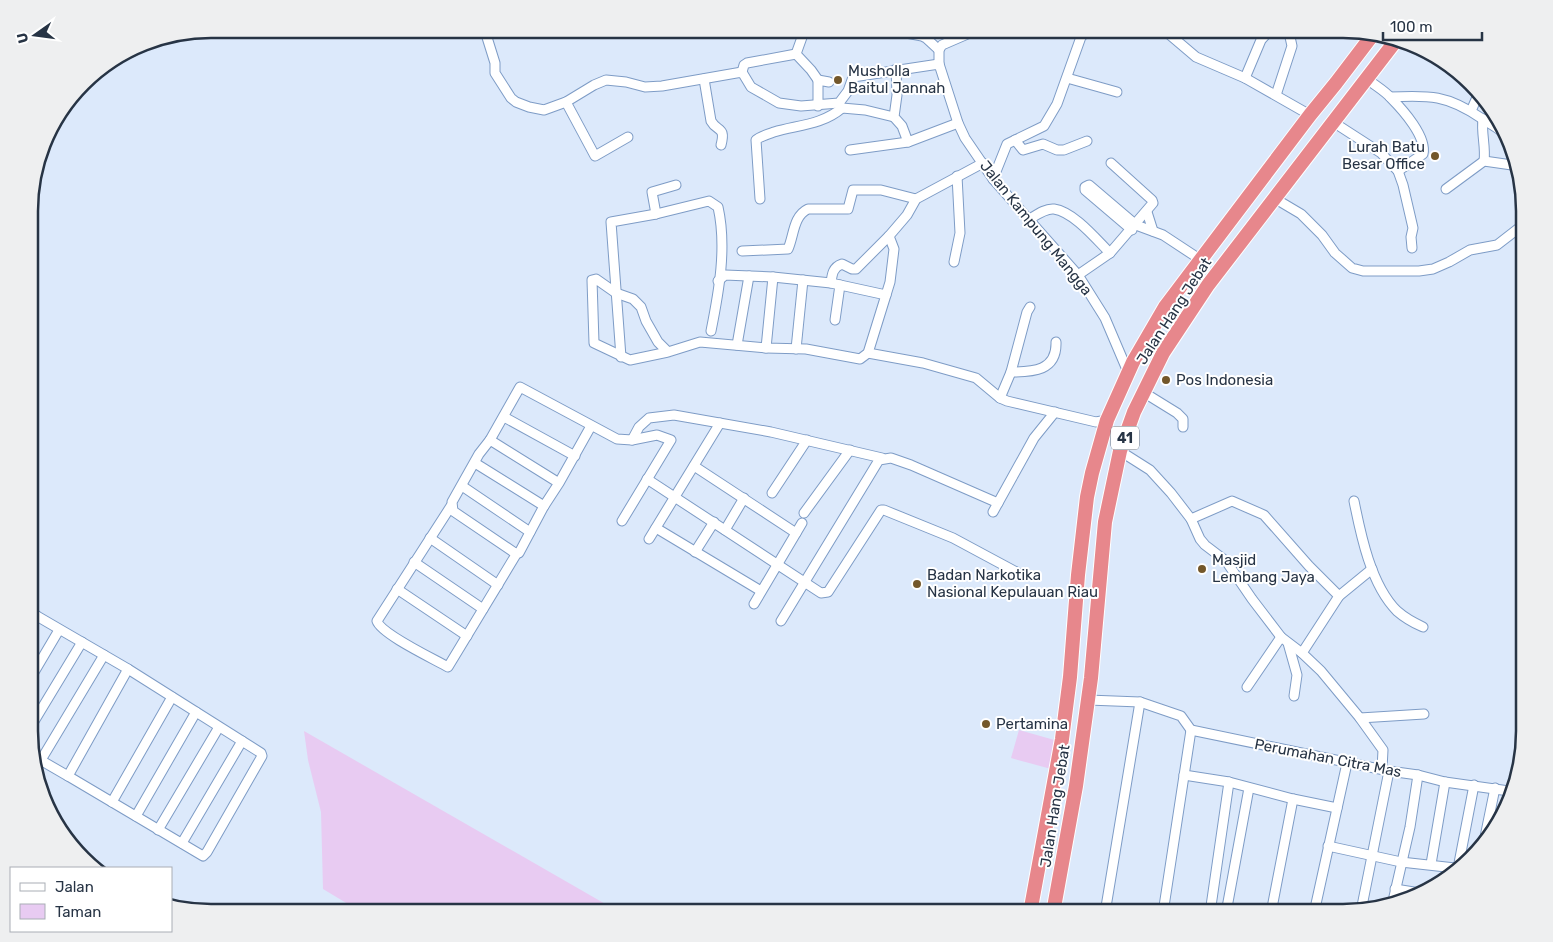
<svg xmlns="http://www.w3.org/2000/svg" width="1553" height="942" font-family="Rubik,sans-serif">
  <rect width="100%" height="100%" fill="#dce9fb"/>
  <g fill="#e8cbf2">
    <polygon points="1019,730 1058,741 1051,769 1011,758"/>
    <polygon points="304,731 621,913 363,913 323,889 321,812 308,760"/>
  </g>
  <g fill="none" stroke-linecap="round" stroke-linejoin="round">
    <g stroke="#7e9cc6" stroke-width="11">
      <g id="minor">
        <polyline points="480,29 485,31 495,63 495,73 511,98 516,102 529,107 544,110 566,102 594,85 606,80 626,82 645,87 662,86 742,72 751,87 779,103 801,106 839,103 848,91 853,77 939,64 958,123 965,138 993,179 1078,275 1105,318 1128,372"/>
        <polyline points="805,29 796,54 811,70 818,80"/>
        <polyline points="885,29 922,36 926,38 939,50"/>
        <polyline points="1163,29 1196,57 1245,78 1310,115"/>
        <polyline points="939,64 939,50 942,45 979,29"/>
        <polyline points="896,69 897,95 894,117 902,126 908,142 958,123"/>
        <polyline points="742,72 744,65 747,63 796,54"/>
        <polyline points="1067,78 1117,92"/>
        <polyline points="1245,78 1261,40 1271,29"/>
        <path d="M1366 78C1374 85 1384 90 1391 98 1403 110 1427 137 1423 154L1398 171"/>
        <path d="M704 79 711 121C717 132 726 126 721 145"/>
        <polyline points="1276,95 1292,46 1290,37 1283,29"/>
        <path d="M1390 97C1430 95 1447 95 1481 118 1487 122 1495 126 1501 131"/>
        <polyline points="566,102 595,156 628,137"/>
        <polyline points="840,105 842,108 865,110 894,117"/>
        <polyline points="818,106 818,80 829,82"/>
        <polyline points="1471,111 1478,95"/>
        <path d="M1483 119C1481 133 1486 147 1484 161"/>
        <polyline points="1333,122 1381,153 1398,171 1403,185 1413,228 1411,237 1412,248"/>
        <polyline points="1015,140 1023,150 1043,144 1057,150 1064,150 1087,141"/>
        <polyline points="850,150 908,142"/>
        <polyline points="993,179 1007,144 1044,126 1057,104 1081,37 1090,29"/>
        <polyline points="1446,189 1484,161 1512,165"/>
        <polyline points="1274,198 1301,214 1322,235 1335,253 1352,268 1363,271 1419,271 1433,269 1449,262 1470,250 1497,245 1524,224"/>
        <path d="M760 199 756 140C761 136 768 134 774 132 798 125 822 125 842 108"/>
        <polyline points="1147,212 1153,231"/>
        <polyline points="656,214 652,192 676,185"/>
        <path d="M1028 220C1035 216 1045 208 1054 209 1074 212 1096 239 1110 253"/>
        <polyline points="1132,230 1085,190 1085,187 1089,185 1136,225 1163,235 1201,260"/>
        <path d="M742 251 788 249C794 236 793 216 808 209H848L853 190H881L916 199"/>
        <polyline points="954,262 960,233 957,176"/>
        <polyline points="1078,275 1110,253 1153,203 1152,200 1111,163"/>
        <path d="M831 283C832 274 833 267 842 264L852 269H856L889 236"/>
        <polyline points="886,295 890,282 894,249 889,236 907,215 916,199 983,163"/>
        <polyline points="835,320 840,285"/>
        <polyline points="737,345 749,276"/>
        <polyline points="766,348 773,277"/>
        <polyline points="796,349 803,280"/>
        <polyline points="668,352 658,342 646,321 641,307 633,299 616,293 596,279 592,280 594,343 630,360 668,352 700,342 766,348 806,349 860,359 868,353 886,295 831,283 773,277 725,275 718,281"/>
        <polyline points="868,353 923,363 976,378 1000,398 1007,401 1096,422 1107,420"/>
        <path d="M621 357 611 222 656 214 709 201 718 207C727 247 719 291 711 331"/>
        <path d="M1011 372C1033 372 1057 371 1056 342"/>
        <polyline points="1143,392 1177,413 1183,419 1183,427"/>
        <polyline points="1000,398 1011,372 1027,312 1030,307"/>
        <polyline points="504,417 575,456"/>
        <polyline points="490,440 520,387 617,439 632,440 657,435 671,440 622,521"/>
        <polyline points="632,440 639,427 649,418 674,415 771,432 882,458"/>
        <polyline points="1120,451 1150,470 1171,493 1191,519 1200,539 1205,545 1226,561 1252,599 1281,637 1302,653 1321,671 1360,718 1383,750 1382,769"/>
        <polyline points="475,463 544,506"/>
        <polyline points="694,466 796,533"/>
        <polyline points="647,479 821,593 828,592 881,510 884,510 953,538 1020,574"/>
        <polyline points="559,483 544,506 519,553 515,553 453,511 452,502 479,454 490,440 559,483 591,426"/>
        <polyline points="462,486 530,532"/>
        <polyline points="772,493 807,440"/>
        <path d="M1354 501C1361 536 1371 585 1397 611 1405 618 1414 623 1423 627"/>
        <path d="M451 506 377 621C381 634 434 659 448 667L517 553"/>
        <polyline points="993,512 1034,438 1055,412"/>
        <polyline points="804,513 850,450"/>
        <polyline points="1191,519 1232,501 1264,515 1309,566 1339,596"/>
        <polyline points="656,528 761,591"/>
        <polyline points="725,530 744,498"/>
        <polyline points="430,538 498,585"/>
        <polyline points="649,539 720,423"/>
        <polyline points="695,552 714,522"/>
        <polyline points="414,562 483,609"/>
        <polyline points="397,589 467,636"/>
        <polyline points="754,604 802,523"/>
        <polyline points="30,612 128,669 261,753 262,756 207,852 203,856 68,776"/>
        <polyline points="781,621 879,460 891,458 911,465 998,503"/>
        <polyline points="30,625 36,615"/>
        <polyline points="1288,643 1297,675 1294,696"/>
        <polyline points="1302,653 1339,596 1372,569"/>
        <polyline points="30,679 59,630"/>
        <polyline points="1247,687 1281,637"/>
        <polyline points="1088,700 1140,702 1181,716 1191,730"/>
        <polyline points="1360,718 1424,714"/>
        <polyline points="30,728 82,642"/>
        <polyline points="1191,730 1389,771 1418,775 1445,782 1509,791"/>
        <polyline points="30,754 68,776 128,669"/>
        <polyline points="41,760 104,655"/>
        <polyline points="1184,775 1229,782 1293,799 1337,808"/>
        <polyline points="112,802 172,697"/>
        <polyline points="136,816 196,712"/>
        <polyline points="158,830 219,727"/>
        <polyline points="1485,837 1495,788"/>
        <polyline points="182,843 242,741"/>
        <polyline points="1328,846 1401,862 1455,868"/>
        <polyline points="1459,863 1474,785"/>
        <polyline points="1431,864 1445,782"/>
        <polyline points="1395,889 1420,893"/>
        <polyline points="1393,901 1410,827 1418,775"/>
        <polyline points="1164,910 1175,913"/>
        <polyline points="1361,911 1389,771"/>
        <polyline points="1105,913 1140,702"/>
        <polyline points="1163,913 1191,730"/>
        <polyline points="1210,913 1229,782"/>
        <polyline points="1226,913 1249,788"/>
        <polyline points="1271,913 1293,799"/>
        <polyline points="1314,913 1347,763"/>
      </g>
    </g>
    <g stroke="#fff" stroke-width="16">
      <g id="highway">
        <polyline points="1030,913 1062,739 1070,677 1078,575 1087,497 1092,473 1107,420 1133,362 1165,307 1310,115 1336,83 1371,37"/>
        <polyline points="1053,913 1076,786 1091,678 1105,522 1120,451 1134,412 1163,353 1208,285 1394,43"/>
      </g>
    </g>
    <use href="#minor" stroke="#fff" stroke-width="9"/>
    <use href="#highway" stroke="#e7878c" stroke-width="14"/>
  </g>
  <g fill="#73572a" stroke="#fff" stroke-width="2">
    <circle cx="838" cy="80" r="5"/>
    <circle cx="1435" cy="156" r="5"/>
    <circle cx="1166" cy="380" r="5"/>
    <circle cx="1202" cy="569" r="5"/>
    <circle cx="917" cy="584" r="5"/>
    <circle cx="986" cy="724" r="5"/>
  </g>
  <g text-anchor="middle" stroke-width="4" stroke-linejoin="round" paint-order="stroke">
    <rect fill="#fff" stroke="#68717d" stroke-width="1" x="1111" y="426.5" width="28" height="23" rx="4"/>
    <g font-size="14" font-weight="bold" fill="#273445">
      <text x="1125" y="443">41</text>
    </g>
    <g font-size="15" fill="#273445" stroke="#fff" text-anchor="start">
      <text x="848" y="76">Musholla<tspan x="848" dy="17">Baitul Jannah</tspan></text>
      <text x="1425" y="152" text-anchor="end">Lurah Batu<tspan x="1425" dy="17">Besar Office</tspan></text>
      <text x="1176" y="385">Pos Indonesia</text>
      <text x="1212" y="565">Masjid<tspan x="1212" dy="17">Lembang Jaya</tspan></text>
      <text x="927" y="580">Badan Narkotika<tspan x="927" dy="17">Nasional Kepulauan Riau</tspan></text>
      <text x="996" y="729">Pertamina</text>
    </g>
    <g font-size="15" fill="#273445" stroke="#fff">
      <text transform="translate(1036 228) rotate(51)" y="5">Jalan Kampung Mangga</text>
      <text transform="translate(1174 311) rotate(-57)" y="5">Jalan Hang Jebat</text>
      <text transform="translate(1328 758) rotate(11)" y="5">Perumahan Citra Mas</text>
      <text transform="translate(1055 806) rotate(-81)" y="5">Jalan Hang Jebat</text>
    </g>
  </g>
  <path d="M0 0H1553V942H0ZM211 38H1343A173 173 0 0 1 1516 211V731A173 173 0 0 1 1343 904H211A173 173 0 0 1 38 731V211A173 173 0 0 1 211 38Z" fill="#eeeff0" fill-rule="evenodd"/>
  <path fill="none" stroke="#273445" stroke-width="2.5" d="M211 38H1343A173 173 0 0 1 1516 211V731A173 173 0 0 1 1343 904H211A173 173 0 0 1 38 731V211A173 173 0 0 1 211 38Z"/>
  <rect x="10" y="867" width="162" height="65" fill="#ffffff" stroke="#a9aeb5"/>
  <rect x="20" y="883" width="25" height="8" fill="#ffffff" stroke="#a9aeb5"/>
  <text x="55" y="892" font-size="15" fill="#273445">Jalan</text>
  <rect x="20" y="904" width="25" height="15" fill="#e8cbf2" stroke="#a9aeb5"/>
  <text x="55" y="917" font-size="15" fill="#273445">Taman</text>
  <g transform="translate(35 35) rotate(256)" stroke="#ffffff" stroke-width="4" paint-order="stroke">
  <path d="M0-4L9 19L0 12L-9 19Z" fill="#273445"/>
  <text y="-8" font-size="14" font-weight="bold" text-anchor="middle" fill="#273445">U</text>
  </g>
  <path d="M1383 32v8h99v-8" fill="none" stroke="#273445" stroke-width="2.5"/>
  <text x="1390" y="32" font-size="15" fill="#273445" stroke="#ffffff" stroke-width="4" paint-order="stroke">100 m</text>
</svg>
